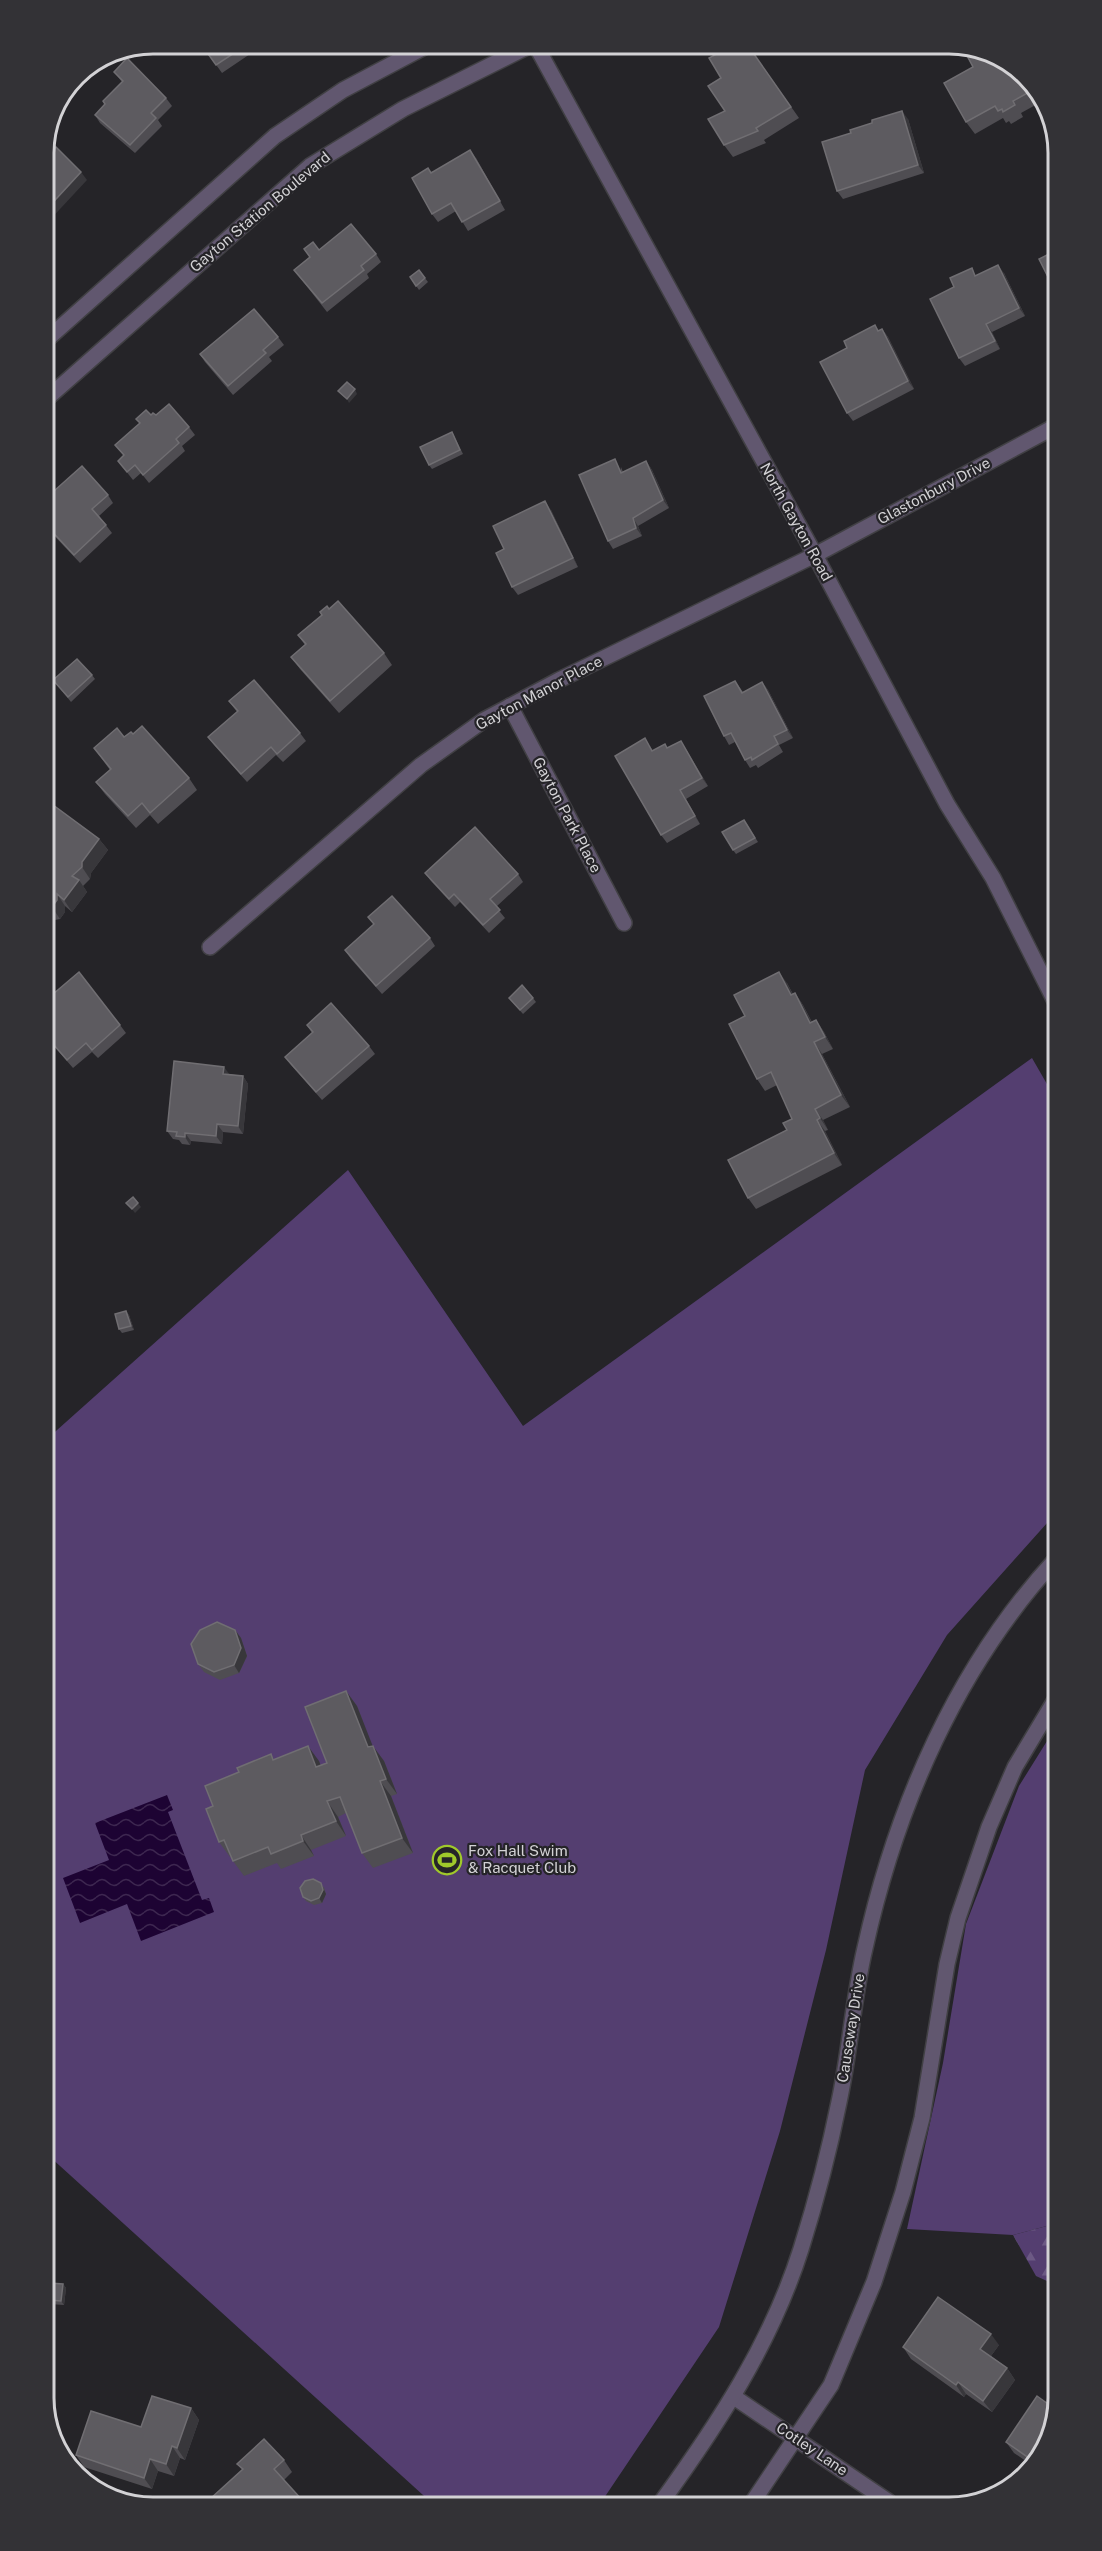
<svg xmlns="http://www.w3.org/2000/svg" width="1102" height="2551" font-family="'Public Sans',sans-serif">
  <defs>
    <pattern id="forest-firs" width="22" height="20" patternUnits="userSpaceOnUse" patternTransform="scale(1.5)"><rect width="22" height="20" fill="#543e70"/><path d="M5 1l3.5 6h-7zM16 11l3.5 6h-7z" fill="#6c5984"/></pattern>
    <pattern id="water-waves" width="16" height="10" patternUnits="userSpaceOnUse" patternTransform="scale(1.5)"><rect width="16" height="10" fill="#1d0333"/><path d="M0 5q4-4 8 0t8 0" fill="none" stroke="#3d2750"/></pattern>
  </defs>
  <rect width="100%" height="100%" fill="#252428"/>
  <g fill="#543e70">
    <polygon points="1032,1058 1055,1098 1056,1513 947,1635 865,1770 826,1950 780,2131 719,2327 600,2504 434,2505 49,2156 47,1439 348,1170 523,1426"/>
    <polygon points="1057,1725 1058,2223 1013,2235 907,2229 943,2063 966,1924 1019,1786"/>
  </g>
  <polygon fill="url(#forest-firs)" points="1058,2223 1058,2286 1036,2276 1013,2235"/>
  <polygon fill="url(#water-waves)" points="167,1795 173,1810 168,1812 202,1900 209,1898 214,1912 141,1941 127,1904 80,1923 63,1878 109,1860 95,1823"/>
  <g fill="none" stroke-linecap="round" stroke-linejoin="round">
    <g stroke="#414044" stroke-width="18">
      <g id="minor">
        <polyline points="535,44 815,555 947,804 993,878 1055,1001"/>
        <polyline points="44,342 275,136 343,90 430,44"/>
        <polyline points="44,401 310,166 403,109 533,44"/>
        <polyline points="510,706 624,923"/>
        <polyline points="210,947 421,765 484,720 559,680 815,555 1054,427"/>
        <polyline points="734,2397 889,2502"/>
        <polyline points="752,2503 831,2385 874,2282 903,2192 922,2118 947,1964 958,1918 989,1827 1015,1767 1057,1697"/>
        <path d="M660 2504C718 2424 771 2344 801 2249 816 2201 829 2152 839 2102 850 2051 853 1999 865 1948 896 1807 957 1666 1056 1559"/>
      </g>
    </g>
    <use href="#minor" stroke="#61576f" stroke-width="15"/>
  </g>
  <g fill="#4f4d52">
    <polygon points="201,44 259,44 254,47 256,50 222,73"/>
    <polygon points="747,44 799,118 764,140 766,143 733,157 724,145 725,111 721,78"/>
    <polygon points="1016,66 1041,102 1021,113 1023,117 1011,124 1009,121 1006,123 1003,118 975,134 966,122"/>
    <polygon points="114,72 166,98 172,106 158,120 162,126 135,153 100,123 95,115 105,104 122,82"/>
    <polygon points="908,119 924,173 843,199 837,191"/>
    <polygon points="476,158 505,210 468,231 456,211 438,222 432,214 431,172"/>
    <polygon points="304,249 376,254 381,262 367,274 369,278 327,312 294,270 310,258"/>
    <polygon points="419,270 428,282 419,290 410,277"/>
    <polygon points="1004,273 1025,316 992,332 1000,349 965,366 959,358 977,275"/>
    <polygon points="875,325 879,331 882,329 888,337 914,389 853,421 847,413 847,348"/>
    <polygon points="278,337 284,345 269,357 272,361 233,395 205,362 200,354"/>
    <polygon points="151,415 156,415 189,427 195,435 182,446 185,451 149,483 141,473 133,480 118,461 124,456 115,445 140,423 136,419"/>
    <polygon points="452,432 463,454 432,469 429,465"/>
    <polygon points="646,461 652,470 669,508 638,526 642,536 613,549 608,541 621,467 623,472"/>
    <polygon points="108,495 113,503 99,516 112,533 80,563 45,526 45,499"/>
    <polygon points="551,510 578,567 518,595 512,587 504,549"/>
    <polygon points="329,609 384,653 392,665 339,713 300,669 291,657 305,645 298,635"/>
    <polygon points="92,675 95,679 71,702 53,680"/>
    <polygon points="735,681 743,692 762,682 768,690 793,738 779,745 783,752 758,768 756,765 750,768 745,760 735,742 729,745 724,736"/>
    <polygon points="229,701 300,733 306,741 283,762 276,755 247,782 214,745 208,737 237,712"/>
    <polygon points="133,734 189,778 197,790 158,824 150,815 136,828 105,794 96,782 110,770 94,748"/>
    <polygon points="681,741 708,786 686,799 700,824 667,843 661,835 650,746 653,751 668,748"/>
    <polygon points="45,771 52,780 45,787"/>
    <polygon points="45,799 99,839 108,850 91,873 90,879 83,886 87,892 72,912 65,906 65,912 60,919 55,920 46,932"/>
    <polygon points="747,824 758,842 736,854 733,850"/>
    <polygon points="425,873 518,874 523,882 496,907 505,918 489,933 460,902 455,907 431,881"/>
    <polygon points="368,917 430,938 435,946 382,994 351,959 345,950 374,925"/>
    <polygon points="787,983 793,994 795,993 803,1005 812,1022 816,1020 824,1032 833,1049 822,1054 850,1107 823,1120 828,1130 825,1131 842,1165 756,1209 748,1198 787,1130 792,1119 777,1085 765,1091 757,1079 745,1016"/>
    <polygon points="509,998 533,998 536,1002 523,1014"/>
    <polygon points="46,1000 120,1025 126,1033 98,1058 92,1052 73,1068 46,1037"/>
    <polygon points="307,1025 369,1046 375,1054 322,1100 291,1065 285,1057 312,1033"/>
    <polygon points="229,1074 243,1076 248,1084 243,1134 223,1132 222,1144 191,1141 190,1145 182,1144 179,1140 173,1139 167,1131"/>
    <polygon points="126,1311 129,1315 134,1330 122,1333 119,1329"/>
    <polygon points="235,1630 241,1638 247,1656 239,1673 220,1680 204,1672 198,1664"/>
    <polygon points="346,1691 357,1706 372,1746 384,1761 397,1794 391,1796 413,1853 373,1868 362,1853 346,1813 338,1817 346,1836 311,1850 314,1856 281,1869 277,1863 244,1876 233,1861 231,1856 230,1857 219,1842 213,1806 239,1772 271,1754 274,1760 319,1761 321,1766 327,1763"/>
    <polygon points="324,1887 326,1894 322,1903 314,1905 306,1901 303,1897"/>
    <polygon points="48,1927 54,1944 48,1947"/>
    <polygon points="49,2283 63,2284 66,2288 64,2305 49,2304"/>
    <polygon points="999,2345 991,2356 1007,2368 1015,2380 992,2412 966,2394 964,2397 911,2359 903,2347"/>
    <polygon points="191,2408 199,2420 185,2460 180,2458 174,2476 158,2471 152,2489 84,2467 76,2455 141,2427"/>
    <polygon points="1055,2409 1036,2464 1033,2466 1014,2453 1006,2442"/>
    <polygon points="284,2460 292,2472 284,2480 307,2506 216,2507 210,2499 242,2470 237,2464"/>
  </g>
  <g fill="#38373b">
    <polygon points="902,111 908,119 924,173 918,165"/>
    <polygon points="470,150 476,158 505,210 500,201"/>
    <polygon points="81,172 87,180 47,223 44,218 44,212"/>
    <polygon points="998,265 1004,273 1025,316 1019,308"/>
    <polygon points="986,324 992,332 1000,349 995,341"/>
    <polygon points="882,329 888,337 914,389 908,381"/>
    <polygon points="355,389 357,394 349,403 347,399"/>
    <polygon points="646,461 652,470 669,508 663,500"/>
    <polygon points="545,501 551,510 578,567 573,558"/>
    <polygon points="633,518 638,526 642,536 636,528"/>
    <polygon points="762,682 768,690 793,738 787,730"/>
    <polygon points="681,741 686,749 708,786 702,778"/>
    <polygon points="680,790 686,799 700,824 695,816"/>
    <polygon points="99,839 108,850 91,873 90,879 82,867 82,862"/>
    <polygon points="79,880 87,892 72,912 64,900"/>
    <polygon points="57,894 65,906 65,912 60,919 52,907"/>
    <polygon points="46,908 55,920 46,932"/>
    <polygon points="779,972 787,983 799,1006 791,995"/>
    <polygon points="795,993 803,1005 818,1035 810,1023"/>
    <polygon points="816,1020 824,1032 833,1049 825,1037"/>
    <polygon points="814,1042 822,1054 850,1107 841,1095"/>
    <polygon points="224,1067 230,1075 223,1074"/>
    <polygon points="243,1076 248,1084 243,1134 238,1126"/>
    <polygon points="815,1109 823,1120 828,1130 820,1118"/>
    <polygon points="817,1120 825,1131 842,1165 834,1153"/>
    <polygon points="217,1124 223,1132 222,1144 216,1136"/>
    <polygon points="185,1133 191,1141 190,1145 185,1137"/>
    <polygon points="138,1203 141,1207 135,1213 132,1209"/>
    <polygon points="126,1311 129,1315 134,1330 131,1326"/>
    <polygon points="235,1630 241,1638 247,1656 239,1673 234,1665"/>
    <polygon points="346,1691 357,1706 379,1762 368,1747"/>
    <polygon points="308,1746 319,1761 327,1782 316,1767"/>
    <polygon points="373,1746 384,1761 397,1794 386,1779"/>
    <polygon points="380,1781 391,1796 413,1853 402,1838"/>
    <polygon points="327,1801 338,1817 346,1836 336,1821"/>
    <polygon points="301,1835 311,1850 314,1856 303,1841"/>
    <polygon points="321,1883 326,1894 322,1903 319,1898"/>
    <polygon points="48,1927 54,1944 51,1940 48,1931"/>
    <polygon points="63,2284 66,2288 64,2305 61,2301"/>
    <polygon points="991,2334 999,2345 988,2360 980,2349"/>
    <polygon points="1007,2368 1015,2380 992,2412 983,2401"/>
    <polygon points="49,2373 55,2381 50,2434 49,2433"/>
    <polygon points="958,2382 966,2394 964,2397 956,2385"/>
    <polygon points="191,2408 199,2420 185,2460 177,2448"/>
    <polygon points="172,2446 180,2458 174,2476 166,2464"/>
    <polygon points="150,2459 158,2471 152,2489 144,2478"/>
  </g>
  <g fill="#5d5b60" stroke="#706e72" stroke-width="1.5">
    <polygon points="201,44 248,44 216,65"/>
    <polygon points="735,44 747,44 791,107 756,128 758,131 724,145 708,119 725,111 708,86 721,78 709,58"/>
    <polygon points="967,48 1016,66 1033,90 1013,101 1015,105 1003,112 1002,109 998,111 995,106 966,122 944,83 973,67 964,50"/>
    <polygon points="127,58 166,98 151,113 156,118 130,145 95,115 105,104 103,101 123,81 114,72"/>
    <polygon points="902,111 918,165 837,191 822,142 851,133 850,130 872,123 872,120"/>
    <polygon points="56,147 81,172 44,212 44,159"/>
    <polygon points="470,150 500,201 462,222 451,203 432,214 412,178 428,168 431,173"/>
    <polygon points="351,224 376,254 361,266 364,270 322,303 294,270 310,257 304,249 313,242 319,250"/>
    <polygon points="1053,252 1053,287 1039,259"/>
    <polygon points="998,265 1019,308 986,324 995,341 959,358 930,299 954,287 950,278 972,268 975,276"/>
    <polygon points="419,270 425,278 416,286 410,277"/>
    <polygon points="254,309 278,337 263,350 266,353 228,386 200,354"/>
    <polygon points="875,325 878,331 882,329 908,381 847,413 820,362 847,348 844,341"/>
    <polygon points="347,382 355,389 347,399 338,391"/>
    <polygon points="169,404 189,427 176,439 179,443 143,475 135,465 127,472 118,461 124,455 115,445 140,423 136,419 146,410 151,415 153,413 156,415"/>
    <polygon points="452,432 460,450 429,465 420,447"/>
    <polygon points="615,459 621,473 646,461 663,500 633,518 636,528 608,541 579,475"/>
    <polygon points="82,466 108,495 92,509 106,525 74,555 45,524 45,499"/>
    <polygon points="545,501 573,558 512,587 496,553 504,549 493,526"/>
    <polygon points="338,601 384,653 330,701 291,657 306,644 298,635 322,615 320,612 327,606 329,609"/>
    <polygon points="77,659 92,675 68,697 53,680"/>
    <polygon points="254,680 300,733 277,754 271,747 241,774 208,737 238,711 229,701"/>
    <polygon points="735,681 742,693 762,682 787,730 774,736 778,744 752,760 751,757 745,760 731,733 724,736 704,696"/>
    <polygon points="142,726 189,778 150,813 142,803 128,816 96,782 111,769 94,748 117,728 124,737 131,732 133,734"/>
    <polygon points="645,738 652,751 665,744 667,748 681,741 702,778 680,790 695,816 661,835 615,756"/>
    <polygon points="45,771 50,776 45,780"/>
    <polygon points="45,799 99,839 82,862 82,867 72,876 79,880 64,900 57,894 57,900 52,907 46,908 46,909"/>
    <polygon points="744,820 755,838 733,850 722,832"/>
    <polygon points="475,827 518,874 490,899 500,910 483,925 454,894 449,899 425,873"/>
    <polygon points="392,896 430,938 376,986 345,950 374,924 368,917"/>
    <polygon points="79,972 120,1025 92,1050 86,1043 67,1060 46,1036 46,1000"/>
    <polygon points="779,972 791,995 795,993 810,1023 816,1020 825,1037 814,1042 841,1095 815,1109 820,1118 817,1120 834,1153 748,1198 728,1160 787,1130 783,1123 792,1119 771,1072 757,1079 729,1024 745,1016 734,995"/>
    <polygon points="522,985 533,998 520,1010 509,998"/>
    <polygon points="331,1003 369,1046 316,1092 285,1057 313,1032 307,1025"/>
    <polygon points="174,1061 224,1067 223,1074 243,1076 238,1126 217,1124 216,1136 185,1133 185,1137 176,1136 177,1132 167,1131"/>
    <polygon points="133,1197 138,1203 132,1209 126,1203"/>
    <polygon points="126,1311 131,1326 119,1329 115,1314"/>
    <polygon points="217,1622 235,1630 241,1648 234,1665 214,1672 198,1664 191,1644 200,1630"/>
    <polygon points="346,1691 368,1747 373,1746 386,1779 380,1781 402,1838 362,1853 340,1797 327,1801 336,1821 301,1835 303,1841 271,1854 268,1847 233,1861 224,1840 219,1842 206,1809 213,1806 205,1786 239,1772 237,1768 271,1754 273,1760 308,1746 316,1767 327,1763 305,1707"/>
    <polygon points="313,1879 321,1883 323,1890 319,1898 311,1901 303,1897 300,1888 305,1881"/>
    <polygon points="48,1931 51,1940 48,1941"/>
    <polygon points="49,2283 63,2284 61,2301 49,2300"/>
    <polygon points="938,2297 991,2334 980,2349 1007,2368 983,2401 958,2382 956,2385 903,2347"/>
    <polygon points="152,2396 191,2408 177,2448 172,2446 166,2464 150,2459 144,2478 76,2455 91,2411 141,2427"/>
    <polygon points="1037,2396 1055,2409 1036,2463 1006,2442"/>
    <polygon points="264,2439 284,2460 274,2469 303,2501 298,2506 217,2507 210,2499 243,2469 237,2464"/>
  </g>
  <defs>
    <g id="stadium-ring" transform="scale(1.5)"><circle r="9.5" fill="#252428" stroke="#a0c92b" stroke-width="1.5"/><path d="M0-5a6.5 5 0 1 0 0 10a6.5 5 0 1 0 0-10ZM-3.5-1.8h7v3.6h-7Z" fill="#a0c92b"/></g>
  </defs>
  <g fill-rule="evenodd">
    <use href="#stadium-ring" x="447" y="1860"/>
  </g>
  <g text-anchor="middle" stroke-width="4.5" stroke-linejoin="round" paint-order="stroke">
    <g font-size="15" fill="#d3d2d5" stroke="#252428">
      <text transform="translate(260 212) rotate(-40)" y="5">Gayton Station Boulevard</text>
      <text transform="translate(934 491) rotate(-28)" y="5">Glastonbury Drive</text>
      <text transform="translate(796 522) rotate(61)" y="5">North Gayton Road</text>
      <text transform="translate(539 693) rotate(-28)" y="5">Gayton Manor Place</text>
      <text transform="translate(567 815) rotate(62)" y="5">Gayton Park Place</text>
      <text transform="translate(851 2028) rotate(-81)" y="5">Causeway Drive</text>
      <text transform="translate(812 2449) rotate(34)" y="5">Cotley Lane</text>
    </g>
    <g font-size="15" fill="#d3d2d5" stroke="#252428" text-anchor="start">
      <text x="468" y="1856">Fox Hall Swim<tspan x="468" dy="17">&amp; Racquet Club</tspan></text>
    </g>
  </g>
  <path d="M0 0H1102V2551H0ZM153 54H949A99 99 0 0 1 1048 153V2398A99 99 0 0 1 949 2497H153A99 99 0 0 1 54 2398V153A99 99 0 0 1 153 54Z" fill="#333236" fill-rule="evenodd"/>
  <path fill="none" stroke="#d3d2d5" stroke-width="3" d="M153 54H949A99 99 0 0 1 1048 153V2398A99 99 0 0 1 949 2497H153A99 99 0 0 1 54 2398V153A99 99 0 0 1 153 54Z"/>
</svg>
